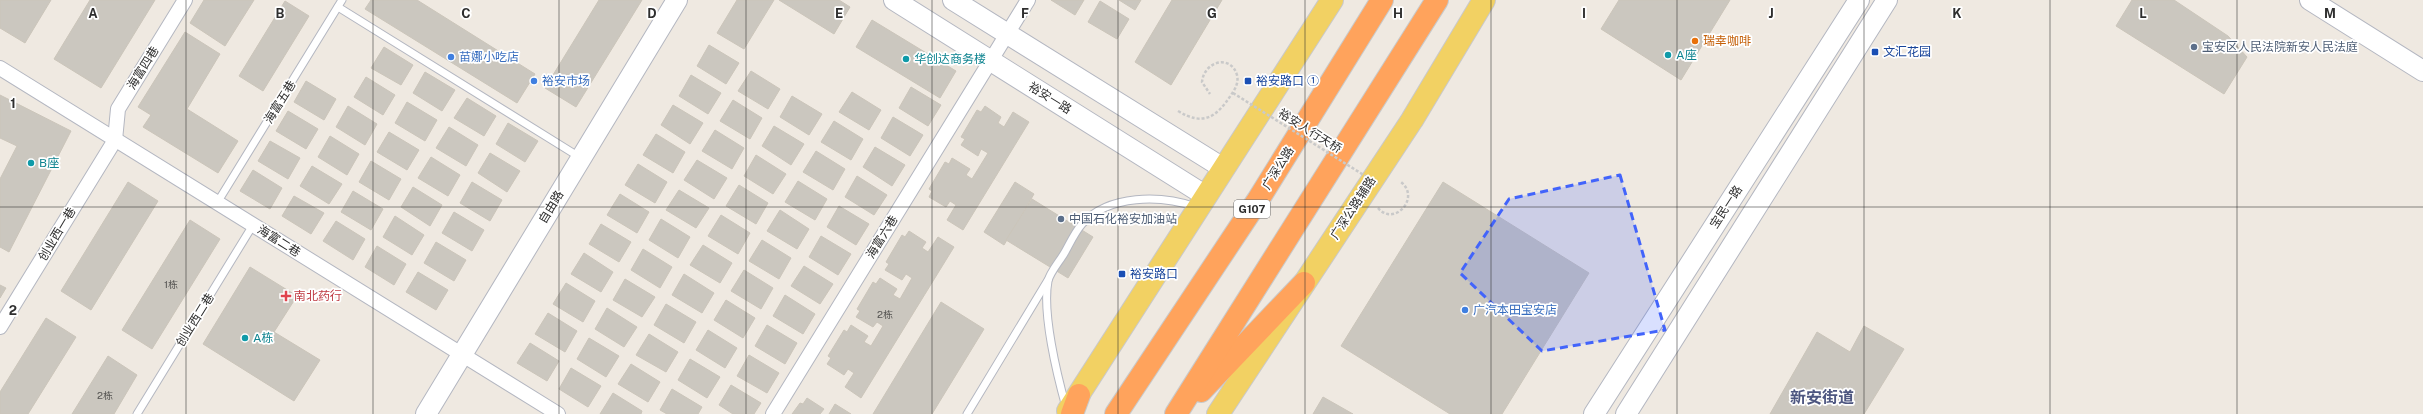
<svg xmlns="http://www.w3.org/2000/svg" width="2423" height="414" font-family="'Public Sans','Noto Sans SC',sans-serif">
  <rect width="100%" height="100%" fill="#efe9e1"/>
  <g fill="#cbc7bf" stroke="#cbc5ba">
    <polygon points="0,0 51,0 25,43 0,28"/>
    <polygon points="90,0 155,0 101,88 54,59"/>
    <polygon points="204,0 254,0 225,46 190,23"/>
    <polygon points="371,0 417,0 535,74 517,103 365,9"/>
    <polygon points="599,0 642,0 576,107 545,88"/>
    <polygon points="737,0 774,0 744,49 717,33"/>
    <polygon points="779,0 839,0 850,7 834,34"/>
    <polygon points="1051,0 1084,0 1075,15"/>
    <polygon points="1119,0 1141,0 1135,10"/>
    <polygon points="1172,0 1222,0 1171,85 1135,62"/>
    <polygon points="1619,0 1730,0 1681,80 1601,29"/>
    <polygon points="2132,0 2174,0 2228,36 2247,57 2224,94 2116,26"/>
    <polygon points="285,1 309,16 263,91 239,76"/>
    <polygon points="1100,1 1129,19 1117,39 1088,22"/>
    <polygon points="872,20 956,71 940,98 856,47"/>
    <polygon points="185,32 220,54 187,109 238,141 218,173 143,127 151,115 138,107"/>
    <polygon points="709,45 739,63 726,84 697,66"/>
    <polygon points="384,47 413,65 401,85 371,68"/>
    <polygon points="751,71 780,89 768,109 738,91"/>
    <polygon points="425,72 455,90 442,111 413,93"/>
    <polygon points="691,75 721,93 708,114 679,96"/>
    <polygon points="366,77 395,95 383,115 354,97"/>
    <polygon points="306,81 336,99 324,120 294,102"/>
    <polygon points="911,87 941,105 928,126 899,108"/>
    <polygon points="852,92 881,110 869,130 839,112"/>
    <polygon points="0,95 71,131 9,252 0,247 0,179 17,146 0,138"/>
    <polygon points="792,96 822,114 809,135 780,117"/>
    <polygon points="467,98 496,116 484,136 454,118"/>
    <polygon points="733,100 762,118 750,139 720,121"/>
    <polygon points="407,102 437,120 425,141 395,123"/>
    <polygon points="673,105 703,123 690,144 661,125"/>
    <polygon points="348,106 377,124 365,145 336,127"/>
    <polygon points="985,106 1001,117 998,123 1004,127 1013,112 1029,122 963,230 947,220 956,205 950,201 946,207 929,197 932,191 929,189 945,162 949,164 952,158 970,169 966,175 972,179 988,153 981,149 978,156 961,145 965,139 961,137 977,110 981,112"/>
    <polygon points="288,111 318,129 306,149 276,131"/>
    <polygon points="893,117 923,135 910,156 881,138"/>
    <polygon points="834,121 863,139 851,160 821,142"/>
    <polygon points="508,123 538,141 525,162 496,144"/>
    <polygon points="774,126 804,144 791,165 762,146"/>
    <polygon points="449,127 478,145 466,166 436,148"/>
    <polygon points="715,130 744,148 732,169 702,151"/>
    <polygon points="389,132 419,150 407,170 377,152"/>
    <polygon points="656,134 685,152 673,173 643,155"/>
    <polygon points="330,136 359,154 347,175 318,157"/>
    <polygon points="270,141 300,158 288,179 258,161"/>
    <polygon points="875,147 905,165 892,186 863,167"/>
    <polygon points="816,151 845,169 833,190 803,172"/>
    <polygon points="490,153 520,171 507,192 478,173"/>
    <polygon points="756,155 786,174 773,194 744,176"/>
    <polygon points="431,157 460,175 448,196 418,178"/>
    <polygon points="697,160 727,178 714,199 684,180"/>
    <polygon points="371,161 401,179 389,200 359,182"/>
    <polygon points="638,164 667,182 655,203 625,185"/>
    <polygon points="312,166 342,184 329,204 300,186"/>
    <polygon points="253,170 282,188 270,209 240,191"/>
    <polygon points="857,176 887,195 874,215 845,197"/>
    <polygon points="798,181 827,199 815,220 785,202"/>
    <polygon points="128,182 158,201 91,310 61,291"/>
    <polygon points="472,182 502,200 490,221 460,203"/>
    <polygon points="1015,182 1034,194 1004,245 984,232"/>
    <polygon points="1443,182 1589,273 1502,414 1450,414 1341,346"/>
    <polygon points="739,185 768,203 756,224 726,206"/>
    <polygon points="413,187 442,205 430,226 401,207"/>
    <polygon points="679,190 709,208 696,228 666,210"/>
    <polygon points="353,191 383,209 371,230 341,212"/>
    <polygon points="620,194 649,212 637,233 607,215"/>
    <polygon points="294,196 324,213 311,234 282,216"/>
    <polygon points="1032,199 1093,237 1068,278 1006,240"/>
    <polygon points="839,206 869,224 856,245 827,227"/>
    <polygon points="780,210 809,229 797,249 767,231"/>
    <polygon points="454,212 484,230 472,251 442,233"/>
    <polygon points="721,215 750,233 738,254 708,236"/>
    <polygon points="395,216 424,235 412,255 383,237"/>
    <polygon points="661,219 690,237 678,258 649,240"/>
    <polygon points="190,220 220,239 152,349 122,330"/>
    <polygon points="336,221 365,239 353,260 323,241"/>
    <polygon points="601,224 631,242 619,262 589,244"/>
    <polygon points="909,231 926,242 922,248 928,252 938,237 954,247 861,398 845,387 854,373 848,369 844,375 827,364 831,358 828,356 844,330 847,332 851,325 868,336 864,342 871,346 883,326 877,322 873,327 856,317 860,311 857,309 873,282 876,284 880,278 897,289 893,295 900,299 912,278 906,274 902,280 885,270 889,264 886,262 902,235 905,237"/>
    <polygon points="821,236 851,254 838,275 809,257"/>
    <polygon points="762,240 791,258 779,279 749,261"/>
    <polygon points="436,242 466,260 454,281 424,263"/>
    <polygon points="703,245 732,263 720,283 690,265"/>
    <polygon points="377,246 406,264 394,285 365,267"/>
    <polygon points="643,249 672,267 660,288 631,270"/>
    <polygon points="584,253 613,272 601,292 571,274"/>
    <polygon points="804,266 833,284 820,304 791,286"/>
    <polygon points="250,267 297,296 274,332 320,360 294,401 203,344"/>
    <polygon points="744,270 773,288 761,309 731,291"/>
    <polygon points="418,272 448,290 436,310 406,292"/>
    <polygon points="684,274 714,293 702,313 672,295"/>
    <polygon points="625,279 655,297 642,317 613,300"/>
    <polygon points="566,283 595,301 583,322 553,304"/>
    <polygon points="0,285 6,288 0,298"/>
    <polygon points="785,295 815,314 803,334 773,316"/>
    <polygon points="726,300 755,318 743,338 714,320"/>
    <polygon points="941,302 984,329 932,414 873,414"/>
    <polygon points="666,304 696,322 684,343 654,325"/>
    <polygon points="607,308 637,327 624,347 595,329"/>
    <polygon points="548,313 577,331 565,352 535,334"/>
    <polygon points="46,318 76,337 28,414 0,414 0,392"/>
    <polygon points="767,325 797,343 785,364 755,346"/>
    <polygon points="1864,326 1904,349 1864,414 1770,414 1817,332 1850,352"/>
    <polygon points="708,330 737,348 725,368 696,350"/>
    <polygon points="649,334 678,352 666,372 636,355"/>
    <polygon points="589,338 619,356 606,377 577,359"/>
    <polygon points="530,343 559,361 547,381 517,363"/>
    <polygon points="749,355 779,373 767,393 737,376"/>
    <polygon points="108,356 137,375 114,414 72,414"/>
    <polygon points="690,359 720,377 707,398 678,380"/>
    <polygon points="631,364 660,382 648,402 618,384"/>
    <polygon points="571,368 601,386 588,407 559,389"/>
    <polygon points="731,385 761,403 754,414 733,414 719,405"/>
    <polygon points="672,389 702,407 698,414 667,414 660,410"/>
    <polygon points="613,393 642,411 641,414 600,414"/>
    <polygon points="1323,397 1353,414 1313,414"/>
    <polygon points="807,398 824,409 820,414 792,414 800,403 803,404"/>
    <polygon points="835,404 851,414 829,414"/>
  </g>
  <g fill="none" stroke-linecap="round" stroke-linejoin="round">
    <g stroke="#b4b7c1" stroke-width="9">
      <g id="lane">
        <polyline points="338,7 581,158"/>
        <polyline points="217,203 342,0"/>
        <path d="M1066 407C1057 375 1042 313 1048 281 1050 272 1060 261 1065 252 1070 243 1075 232 1082 224 1109 194 1161 195 1196 207"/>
        <polyline points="137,414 253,225"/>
        <polyline points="967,414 1048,280"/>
      </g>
    </g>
    <g stroke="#b4b7c1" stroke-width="16">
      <g id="street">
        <polyline points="0,68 558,414"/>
        <polyline points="0,327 115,140 118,109 185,0"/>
        <polyline points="773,414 1028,0"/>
      </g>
    </g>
    <g stroke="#b4b7c1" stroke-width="22">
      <g id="secondary">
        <polyline points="894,0 1206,196"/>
        <polyline points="953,0 1223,168"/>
        <polyline points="2310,0 2423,71"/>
        <polyline points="426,414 677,0"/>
        <polyline points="1594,414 1859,0"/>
        <polyline points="1626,414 1887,0"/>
      </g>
    </g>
    <g stroke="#c9c9c9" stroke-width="24">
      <g id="primary">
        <polyline points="1068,411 1332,0"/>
        <polyline points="1218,414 1412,120 1484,0"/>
      </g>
    </g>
    <g stroke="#c9c9c9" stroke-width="24">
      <g id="highway">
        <polyline points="1201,391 1304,283"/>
        <polyline points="1072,414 1079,395"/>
        <polyline points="1116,414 1258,200 1382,0"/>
        <polyline points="1176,414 1437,0"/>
      </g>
    </g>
    <g stroke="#c9c9c9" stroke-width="2.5" stroke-dasharray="3 2" stroke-linecap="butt">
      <path d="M1178 111C1203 126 1216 118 1231 95 1235 89 1239 83 1237 75 1231 54 1204 61 1202 82L1210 94"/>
      <path d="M1378 208C1394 227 1421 198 1401 182"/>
    </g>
    <use href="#lane" stroke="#fff" stroke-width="7"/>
    <use href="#street" stroke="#fff" stroke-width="14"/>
    <use href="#secondary" stroke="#fff" stroke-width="20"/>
    <use href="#primary" stroke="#f2d163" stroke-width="22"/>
    <use href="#highway" stroke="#ffa35c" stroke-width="22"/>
    <polyline stroke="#c9c9c9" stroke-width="2.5" stroke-dasharray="3 2" stroke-linecap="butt" points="1233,93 1378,184"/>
  </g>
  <path fill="#4264fb" fill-opacity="0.2" stroke="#4264fb" stroke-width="3" stroke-dasharray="8 5" stroke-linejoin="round" d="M1620 175 1665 330 1542 351 1460 273 1509 199Z"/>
  <path fill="none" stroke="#2e2e2e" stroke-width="1" stroke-opacity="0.55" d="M186 0V414M373 0V414M559 0V414M746 0V414M932 0V414M1118 0V414M1305 0V414M1491 0V414M1677 0V414M1864 0V414M2050 0V414M2237 0V414M0 207H2423"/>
  <circle fill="#e8710a" stroke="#fff" stroke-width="1.5" cx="1695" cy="41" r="4"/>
  <g fill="#5c6f8a" stroke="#fff" stroke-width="1.5">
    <circle cx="2194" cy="47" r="4"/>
    <circle cx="1061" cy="219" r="4"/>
  </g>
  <g fill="#1a4fb4" stroke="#fff" stroke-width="1.5">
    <rect x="1871" y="48" width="8" height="8" rx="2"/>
    <rect x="1244" y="77" width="8" height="8" rx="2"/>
    <rect x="1118" y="270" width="8" height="8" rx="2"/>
  </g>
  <g fill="#0f9aa8" stroke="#fff" stroke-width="1.5">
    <circle cx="1668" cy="55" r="4"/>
    <circle cx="906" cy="59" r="4"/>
    <circle cx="31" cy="163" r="4"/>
    <circle cx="245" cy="338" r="4"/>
  </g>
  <g fill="#3f7fe0" stroke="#fff" stroke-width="1.5">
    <circle cx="451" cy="57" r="4"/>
    <circle cx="534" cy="81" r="4"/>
    <circle cx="1465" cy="310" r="4"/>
  </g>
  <path fill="#e0444e" stroke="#fff" stroke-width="1.5" d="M284 290h4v4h4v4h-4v4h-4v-4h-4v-4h4z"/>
  <g text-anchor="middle" stroke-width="3.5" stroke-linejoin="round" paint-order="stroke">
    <g font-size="10" fill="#555452">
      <text x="171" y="288">1栋</text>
      <text x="885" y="318">2栋</text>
      <text x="105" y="399">2栋</text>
    </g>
    <rect fill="#fff" stroke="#6d6d6d" stroke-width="1" x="1234" y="200" width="36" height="18" rx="3"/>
    <g font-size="11" font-weight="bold" fill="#2e2e2e">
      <text x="1252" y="213">G107</text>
    </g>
    <g font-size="12" fill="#c56008" stroke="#fff" text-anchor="start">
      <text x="1703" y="45">瑞幸咖啡</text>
    </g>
    <g font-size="12" fill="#4e5e75" stroke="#fff" text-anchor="start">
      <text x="2202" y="51">宝安区人民法院新安人民法庭</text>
      <text x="1069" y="223">中国石化裕安加油站</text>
    </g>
    <g font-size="12" fill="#164399" stroke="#fff" text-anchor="start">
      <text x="1883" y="56">文汇花园</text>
      <text x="1256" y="85">裕安路口 ①</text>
      <text x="1130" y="278">裕安路口</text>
    </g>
    <g font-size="12" fill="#0d838f" stroke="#fff" text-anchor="start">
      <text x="1676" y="59">A座</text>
      <text x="914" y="63">华创达商务楼</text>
      <text x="39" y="167">B座</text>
      <text x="253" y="342">A栋</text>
    </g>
    <g font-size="12" fill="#366cbe" stroke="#fff" text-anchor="start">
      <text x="459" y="61">苗娜小吃店</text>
      <text x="542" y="85">裕安市场</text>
      <text x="1473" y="314">广汽本田宝安店</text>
    </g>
    <g font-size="12" fill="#2e2e2e" stroke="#fff">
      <text transform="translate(143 68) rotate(-58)" y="4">海富四巷</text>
      <text transform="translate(1050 98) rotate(32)" y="4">裕安一路</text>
      <text transform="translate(280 102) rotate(-58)" y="4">海富五巷</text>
      <text transform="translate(1310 131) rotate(32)" y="4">裕安人行天桥</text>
      <text transform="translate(1278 168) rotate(-58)" y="4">广深公路</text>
      <text transform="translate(551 207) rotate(-59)" y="4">自由路</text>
      <text transform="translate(1726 207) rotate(-57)" y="4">宝民一路</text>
      <text transform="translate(1353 208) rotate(-57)" y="4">广深公路辅路</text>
      <text transform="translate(57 234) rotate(-59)" y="4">创业西一巷</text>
      <text transform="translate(882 237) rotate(-58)" y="4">海富六巷</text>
      <text transform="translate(279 241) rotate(32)" y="4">海富二巷</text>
      <text transform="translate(195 320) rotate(-58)" y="4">创业西二巷</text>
    </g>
    <g font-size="12" fill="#be3a42" stroke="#fff" text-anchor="start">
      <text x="294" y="300">南北药行</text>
    </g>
    <g font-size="16" font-weight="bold" fill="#4d5680" stroke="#fff">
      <text x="1822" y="403">新安街道</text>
    </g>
  </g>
  <g font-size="13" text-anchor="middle" font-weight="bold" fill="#2e2e2e" stroke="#fff" stroke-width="3.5" stroke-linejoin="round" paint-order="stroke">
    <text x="93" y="18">A</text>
    <text x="280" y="18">B</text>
    <text x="466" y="18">C</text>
    <text x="652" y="18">D</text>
    <text x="839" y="18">E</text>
    <text x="1025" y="18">F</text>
    <text x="1212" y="18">G</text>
    <text x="1398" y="18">H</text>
    <text x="1584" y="18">I</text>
    <text x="1771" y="18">J</text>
    <text x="1957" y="18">K</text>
    <text x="2143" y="18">L</text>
    <text x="2330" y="18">M</text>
    <text x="13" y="108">1</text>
    <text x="13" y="315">2</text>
  </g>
</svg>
